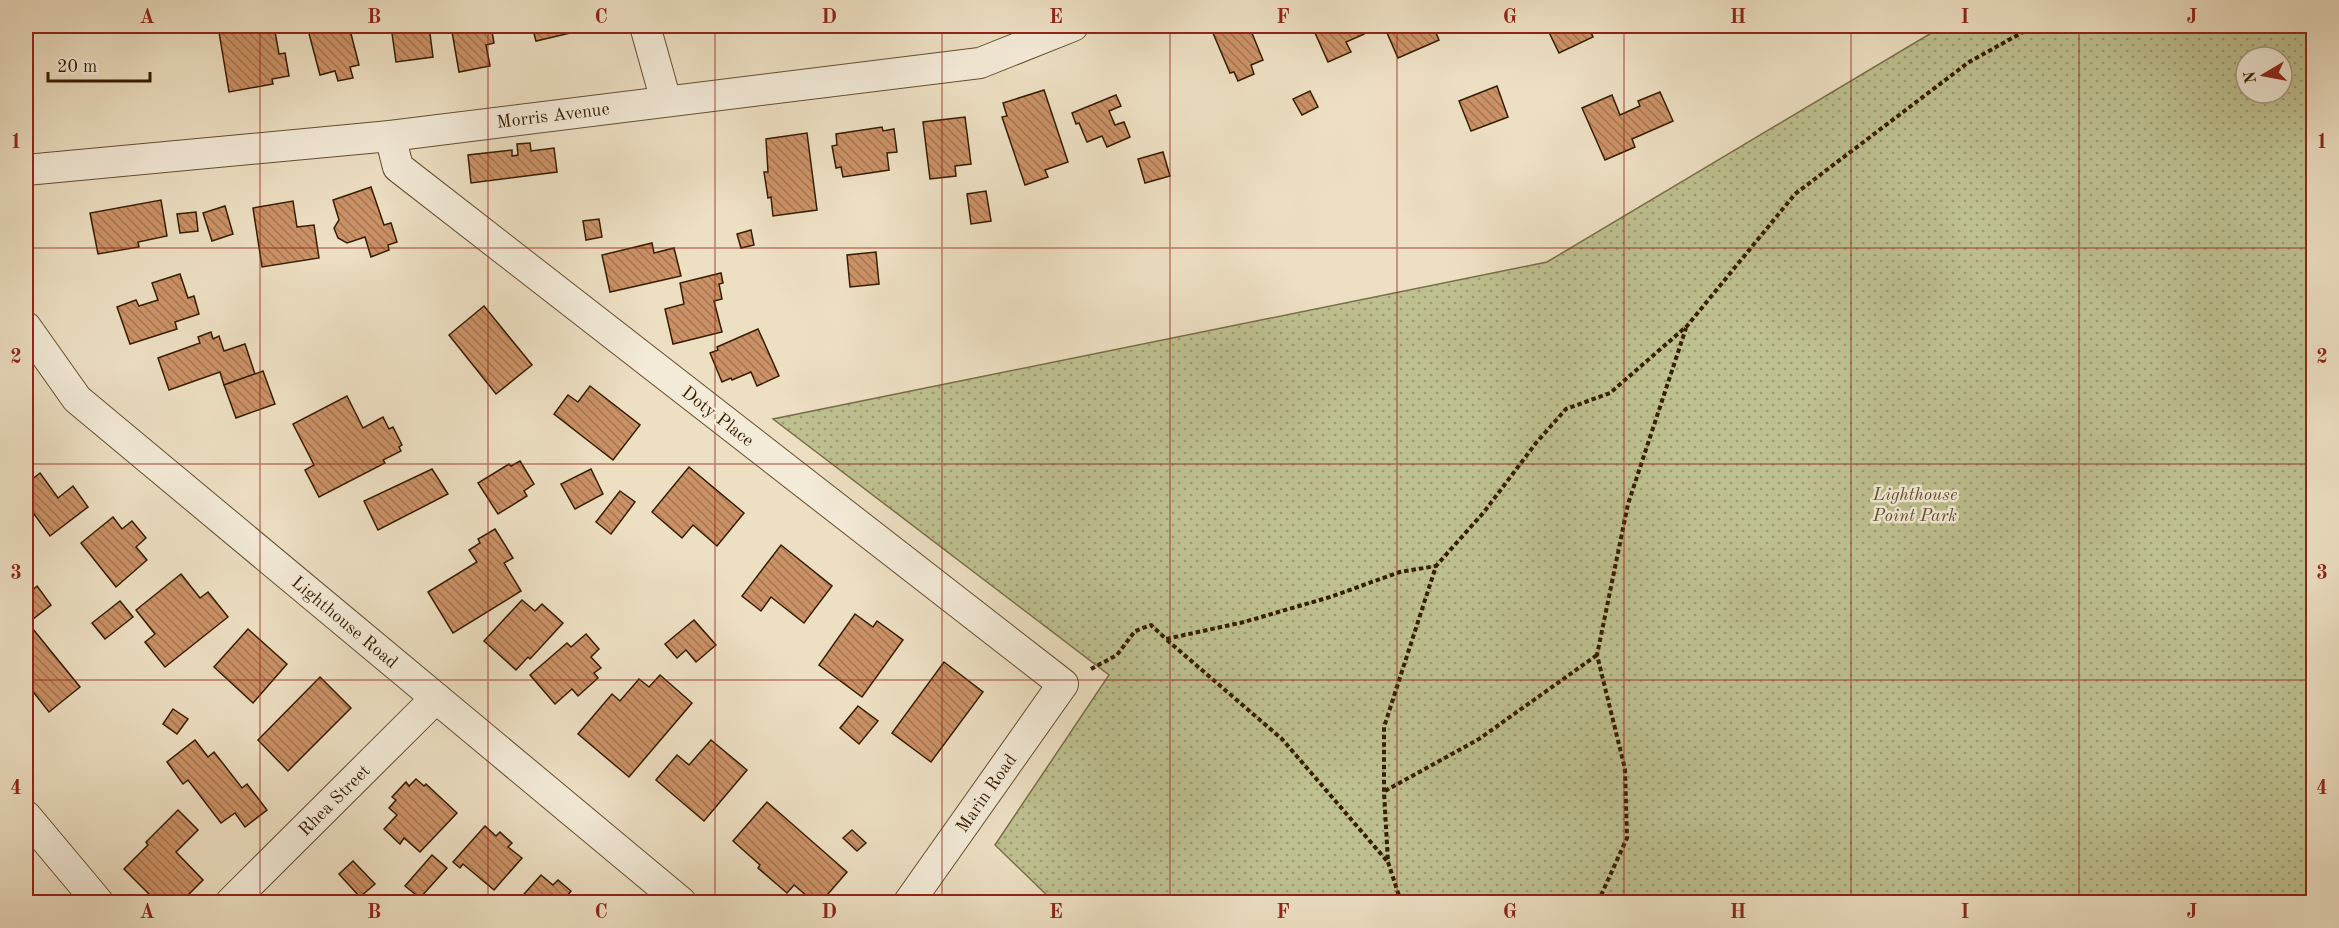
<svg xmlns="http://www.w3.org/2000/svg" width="2339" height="928" font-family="'Old Standard TT',serif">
  <defs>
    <pattern id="park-dots" width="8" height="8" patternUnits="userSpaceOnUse" patternTransform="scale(1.5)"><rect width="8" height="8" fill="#bec08f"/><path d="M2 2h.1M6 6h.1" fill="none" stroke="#9b9b72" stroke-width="1.8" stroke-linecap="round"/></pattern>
    <pattern id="building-back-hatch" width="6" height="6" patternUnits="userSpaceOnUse" patternTransform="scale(1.5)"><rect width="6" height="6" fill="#cb9167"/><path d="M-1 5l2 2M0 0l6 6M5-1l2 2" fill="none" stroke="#a67652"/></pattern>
  </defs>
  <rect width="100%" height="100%" fill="#eddfc2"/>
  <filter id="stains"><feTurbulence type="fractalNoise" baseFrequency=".00333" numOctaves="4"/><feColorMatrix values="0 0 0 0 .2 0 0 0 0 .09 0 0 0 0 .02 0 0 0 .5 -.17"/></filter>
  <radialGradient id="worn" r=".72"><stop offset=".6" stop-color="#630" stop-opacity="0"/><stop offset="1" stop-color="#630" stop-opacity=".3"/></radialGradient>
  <path fill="url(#park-dots)" stroke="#7a6e48" stroke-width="1.5" fill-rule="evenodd" d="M1943 26H2313V902H1054L995 845 1109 675 773 419 1547 262ZM2246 57H2282V93H2246Z"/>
  <g fill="url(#building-back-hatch)" stroke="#361d00" stroke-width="1.5">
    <polygon points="218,26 274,26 279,54 285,53 289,76 272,79 273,84 229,92"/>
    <polygon points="307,26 349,26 359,65 350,67 353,78 338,81 335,71 320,75"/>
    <polygon points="391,26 429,26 433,57 396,62"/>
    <polygon points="451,26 491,26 494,43 486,45 490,66 459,72"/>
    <polygon points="532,26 578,26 579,31 536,41"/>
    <polygon points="713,26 775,26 713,32"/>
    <polygon points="1210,26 1249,26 1263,60 1251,65 1254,74 1238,81 1234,72 1230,73"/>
    <polygon points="1312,26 1361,26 1364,34 1346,42 1351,52 1328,62"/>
    <polygon points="1384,26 1433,26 1439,40 1398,58"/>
    <polygon points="1546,26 1588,26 1593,37 1559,53"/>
    <polygon points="1497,86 1508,117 1471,131 1459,101"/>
    <polygon points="1044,90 1068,162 1045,170 1048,177 1025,185 1002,117 1007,116 1003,103"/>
    <polygon points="1310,91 1318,107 1302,115 1293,99"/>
    <polygon points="1660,92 1673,121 1632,139 1635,147 1605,160 1582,108 1612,95 1620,115 1640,106 1638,101"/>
    <polygon points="1116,95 1121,106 1109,111 1115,125 1124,122 1130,137 1107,147 1102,136 1087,142 1079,123 1076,124 1072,113"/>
    <polygon points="965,117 971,164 955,166 956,176 930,179 923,122"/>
    <polygon points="882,127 883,131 894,129 897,152 887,153 889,170 843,177 841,167 836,168 832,146 837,145 836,134"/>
    <polygon points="807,133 817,210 773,216 771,197 768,198 764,172 768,172 766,139"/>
    <polygon points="530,143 531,151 554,148 557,172 471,183 468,155 512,150 512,156 518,155 517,144"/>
    <polygon points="1163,152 1170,176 1145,183 1138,159"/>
    <polygon points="371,187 384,225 391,223 397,242 388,245 389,250 371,257 365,237 347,243 338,238 334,228 339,220 333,200"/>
    <polygon points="986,191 991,221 971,224 967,194"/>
    <polygon points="161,200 167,236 138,242 139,247 98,254 90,213"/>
    <polygon points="293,201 297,227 314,225 319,258 262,267 253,208"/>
    <polygon points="225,206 233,234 212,241 203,213"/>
    <polygon points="196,212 198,231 180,233 177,214"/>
    <polygon points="599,219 602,237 586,240 583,221"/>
    <polygon points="751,230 754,245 741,248 737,234"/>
    <polygon points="652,243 654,253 674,248 681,276 610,292 602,255"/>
    <polygon points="876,252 879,284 850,287 847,255"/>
    <polygon points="721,273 723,283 719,284 722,299 714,301 722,332 673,344 665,309 684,304 680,283"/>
    <polygon points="180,274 188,298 194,296 199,314 175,322 177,329 130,344 117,307 136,300 139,306 158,300 152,283"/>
    <polygon points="484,306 532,365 496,394 449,335"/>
    <polygon points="758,329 779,376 757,386 751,372 732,380 731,378 722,382 710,353 718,350 717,347"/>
    <polygon points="211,332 213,339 219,336 224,351 245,344 255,374 224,385 220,372 169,390 158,358 200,343 198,337"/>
    <polygon points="263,371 275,404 236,418 224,385"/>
    <polygon points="590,386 640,425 613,460 554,414 568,395 578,402"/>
    <polygon points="347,396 363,428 383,417 389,429 393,427 402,445 399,447 401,451 383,460 385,463 319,497 305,470 314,465 293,424"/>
    <polygon points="520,461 534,484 524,491 527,496 498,514 478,483 509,464 511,466"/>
    <polygon points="689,467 744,513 717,546 693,525 682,538 652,512"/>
    <polygon points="432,469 448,494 378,530 364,501"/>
    <polygon points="591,469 603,494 575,509 561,484"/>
    <polygon points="40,473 58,498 73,486 88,507 50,536 26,503 26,484"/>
    <polygon points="620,491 635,502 611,534 596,522"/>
    <polygon points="113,517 122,529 132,521 146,538 136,547 147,560 116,587 81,543"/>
    <polygon points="495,529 513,558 504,563 521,591 453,633 428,592 477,562 469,550 480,543 478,539"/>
    <polygon points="781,545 832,586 804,623 771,597 761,611 742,596"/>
    <polygon points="181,574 200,598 208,592 228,617 165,667 145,642 155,634 136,610"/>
    <polygon points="37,586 51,605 28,623 80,687 49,712 27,684 26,686 26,596"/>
    <polygon points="522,600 535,611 542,604 563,623 530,659 528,657 516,670 484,641"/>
    <polygon points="120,601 133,617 105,639 92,623"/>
    <polygon points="855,614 873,627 877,621 903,640 862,697 819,665"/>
    <polygon points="694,620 716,645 696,662 686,650 677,658 665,644"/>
    <polygon points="248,629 287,664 253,703 214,667"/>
    <polygon points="586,634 599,649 591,657 601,668 594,673 598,678 578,696 572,689 555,704 530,675 567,643 571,647"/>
    <polygon points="944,662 983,692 931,762 892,733"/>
    <polygon points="660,675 692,703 629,777 578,734 612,694 620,701 639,679 649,687"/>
    <polygon points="320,677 351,708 288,771 258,740"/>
    <polygon points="858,706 878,721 859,744 840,728"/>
    <polygon points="173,709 188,719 177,734 163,724"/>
    <polygon points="195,740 208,757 214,752 242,788 247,784 267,810 245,827 235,813 221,823 188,780 183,784 167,762"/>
    <polygon points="711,740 747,770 704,821 656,780 677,755 689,765"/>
    <polygon points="416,779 424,786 426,784 457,813 420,852 404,838 400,844 384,829 397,815 389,808 396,800 392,797 406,782 409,786"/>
    <polygon points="767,802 847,872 821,902 814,902 794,885 787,893 758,868 760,865 733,841"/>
    <polygon points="178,810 198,830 176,852 203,880 181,902 157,902 124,869 148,845 146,842"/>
    <polygon points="485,826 496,836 500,832 512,843 508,847 522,858 494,890 463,864 460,868 453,862"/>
    <polygon points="852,830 866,843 857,851 843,838"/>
    <polygon points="432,855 447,868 420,898 405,886"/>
    <polygon points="353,861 375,884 360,897 339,874"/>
    <polygon points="541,875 553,885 558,880 571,891 566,897 573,902 517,902"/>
  </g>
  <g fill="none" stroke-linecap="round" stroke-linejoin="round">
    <g stroke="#644e30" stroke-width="32">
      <g id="minor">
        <polyline points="645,26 666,101"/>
        <polyline points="390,136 398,167 1063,684 909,902"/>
        <polyline points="26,170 390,136 980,63 1073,26"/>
        <polyline points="26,327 77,399 681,902"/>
        <polyline points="26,816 98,902"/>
        <polyline points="231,902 436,698"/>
      </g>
    </g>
    <g stroke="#361d00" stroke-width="4" stroke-dasharray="4.5 3" stroke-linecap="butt">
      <polyline points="1167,640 1282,739 1387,861"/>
      <polyline points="1091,669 1117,655 1135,631 1151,625 1166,639 1244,622 1330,597 1400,572 1436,566"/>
      <polyline points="1385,791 1479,739 1597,655"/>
      <polyline points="1401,902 1388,862 1384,792 1384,727 1436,566 1484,512 1536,443 1566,409 1610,393 1687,326 1795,194 1969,62 2034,26"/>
      <polyline points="1598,902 1627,838 1625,769 1597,655 1628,504 1686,328"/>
    </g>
    <use href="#minor" stroke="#f3ead7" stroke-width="30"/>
  </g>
  <path fill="none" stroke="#8f2418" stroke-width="1.5" stroke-opacity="0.55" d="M260 26V902M488 26V902M715 26V902M942 26V902M1170 26V902M1397 26V902M1624 26V902M1851 26V902M2079 26V902M26 248H2314M26 464H2314M26 680H2314"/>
  <g text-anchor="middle" stroke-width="5" stroke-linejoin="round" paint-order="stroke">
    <g font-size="18" fill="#361d00" stroke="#f3ead7">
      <text transform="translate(553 115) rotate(-7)" y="6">Morris Avenue</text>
      <text transform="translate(718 416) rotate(38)" y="6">Doty Place</text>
      <text transform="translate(345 622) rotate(40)" y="6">Lighthouse Road</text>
      <text transform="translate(986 793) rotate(-55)" y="6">Marin Road</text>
      <text transform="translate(334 800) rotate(-45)" y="6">Rhea Street</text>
    </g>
    <g font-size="18" font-style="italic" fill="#5f4e2b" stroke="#f3ead7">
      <text x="1915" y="500">Lighthouse<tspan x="1915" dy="21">Point Park</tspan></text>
    </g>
  </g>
  <rect width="2339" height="928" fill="none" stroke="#eddfc2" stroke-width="66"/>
  <g transform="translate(2264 75) rotate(260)"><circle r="28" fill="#f3ead7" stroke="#a79881" stroke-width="1.5"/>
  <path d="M0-4.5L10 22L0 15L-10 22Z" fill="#8f2418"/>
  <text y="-9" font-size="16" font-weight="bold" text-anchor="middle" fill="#361d00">N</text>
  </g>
  <path d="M48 72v9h102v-9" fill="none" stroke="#361d00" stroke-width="3"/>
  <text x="57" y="72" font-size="18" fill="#361d00" stroke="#f3ead7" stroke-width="4.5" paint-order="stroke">20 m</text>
  <rect x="33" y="33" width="2273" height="862" fill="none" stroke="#8f2418" stroke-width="2"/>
  <g font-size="20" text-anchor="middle" font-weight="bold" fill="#8f2418">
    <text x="147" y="23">A</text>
    <text x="374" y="23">B</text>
    <text x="601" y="23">C</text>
    <text x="829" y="23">D</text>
    <text x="1056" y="23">E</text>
    <text x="1283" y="23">F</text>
    <text x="1510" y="23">G</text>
    <text x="1738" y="23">H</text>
    <text x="1965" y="23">I</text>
    <text x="2192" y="23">J</text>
    <text x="16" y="148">1</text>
    <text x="2322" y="148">1</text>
    <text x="16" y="363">2</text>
    <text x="2322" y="363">2</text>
    <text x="16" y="579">3</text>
    <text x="2322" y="579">3</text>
    <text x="16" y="794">4</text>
    <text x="2322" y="794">4</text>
    <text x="147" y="918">A</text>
    <text x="374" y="918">B</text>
    <text x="601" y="918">C</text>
    <text x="829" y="918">D</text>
    <text x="1056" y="918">E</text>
    <text x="1283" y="918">F</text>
    <text x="1510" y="918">G</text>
    <text x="1738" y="918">H</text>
    <text x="1965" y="918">I</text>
    <text x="2192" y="918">J</text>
  </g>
  <rect width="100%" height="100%" filter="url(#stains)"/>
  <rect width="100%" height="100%" fill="url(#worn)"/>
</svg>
